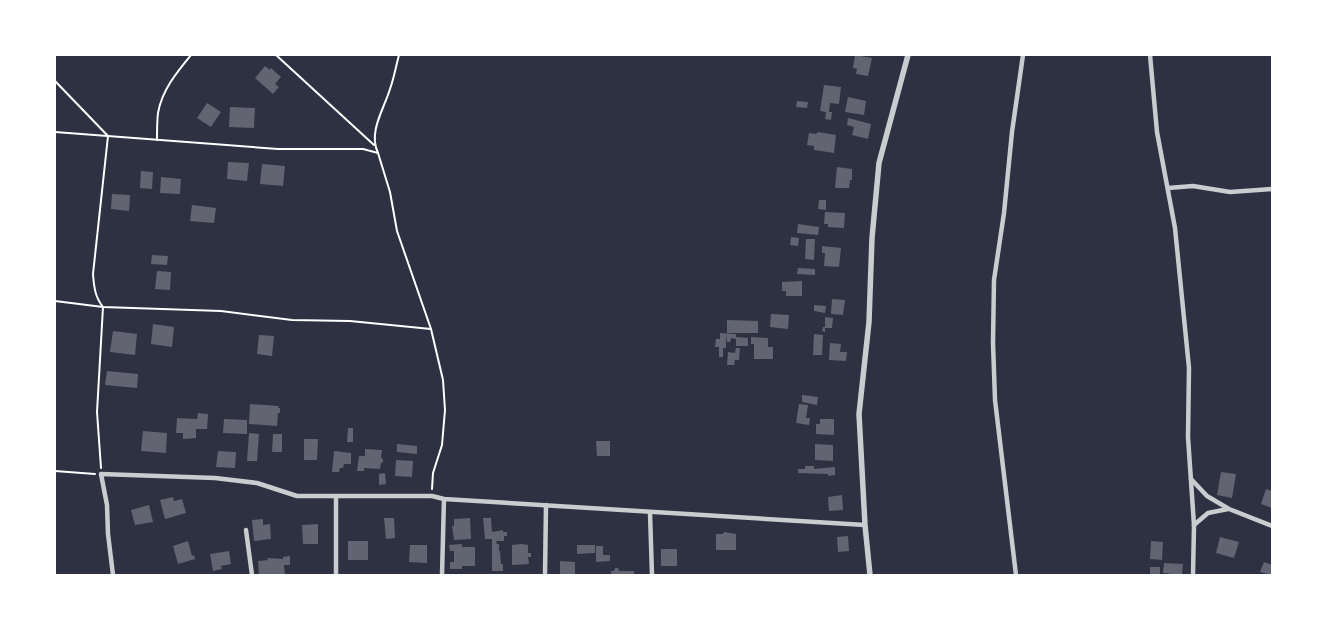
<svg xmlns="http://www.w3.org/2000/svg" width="1327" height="630" font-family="'IBM Plex Serif',serif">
  <rect width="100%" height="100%" fill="#2d3142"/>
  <g fill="#626471">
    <polygon points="855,55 872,58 868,76 856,74 857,69 853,68"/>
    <polygon points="265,66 270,70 271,68 281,77 275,84 279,87 273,94 255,78"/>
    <polygon points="824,85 841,87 839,104 830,103 829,112 832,112 831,120 825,119 826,112 820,111"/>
    <polygon points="848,97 866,101 864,115 845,112"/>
    <polygon points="797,101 808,102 807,108 796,107"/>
    <polygon points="207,103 221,112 211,127 197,118"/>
    <polygon points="230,107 255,108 254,128 229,127"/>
    <polygon points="848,118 871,124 868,139 852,135 854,127 847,125"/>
    <polygon points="818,132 836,135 834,153 814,150 814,146 807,145 809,133 816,134"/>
    <polygon points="228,162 249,163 247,181 227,179"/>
    <polygon points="262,164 285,166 283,186 260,184"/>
    <polygon points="837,167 852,169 852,180 850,180 849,188 835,188"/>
    <polygon points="141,171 153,172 152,189 140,188"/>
    <polygon points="161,177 181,179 180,194 160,193"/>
    <polygon points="112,194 130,195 129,211 111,209"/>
    <polygon points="819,200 826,200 826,210 818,209"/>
    <polygon points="192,205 216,208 214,223 190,221"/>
    <polygon points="825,212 845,213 844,228 828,227 828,224 824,224"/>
    <polygon points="798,224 819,227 818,235 797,233"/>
    <polygon points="791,237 799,238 798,246 790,245"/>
    <polygon points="806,239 815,239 814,260 805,259"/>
    <polygon points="822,246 841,248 839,267 824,266 825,253 822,253"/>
    <polygon points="152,255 168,256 167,265 151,264"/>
    <polygon points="798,268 815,269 815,275 797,274"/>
    <polygon points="157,271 171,272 170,290 155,289"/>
    <polygon points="802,281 802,296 786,296 786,291 782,291 782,282"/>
    <polygon points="832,299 845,300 843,315 831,314"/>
    <polygon points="814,305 826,306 825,313 814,311"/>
    <polygon points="771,314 789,315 788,329 770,327"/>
    <polygon points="825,317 833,318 832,328 825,328 825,332 822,331 823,327 825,327"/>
    <polygon points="727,320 758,321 758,333 727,333"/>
    <polygon points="153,324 174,327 172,347 151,344"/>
    <polygon points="113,331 137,334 135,355 110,352"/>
    <polygon points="720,333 736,334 736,339 731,338 730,342 727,342 726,335 726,348 723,348 723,357 719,357 719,347 715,347 716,339 720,339"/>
    <polygon points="814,334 823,335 822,355 813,355"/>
    <polygon points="259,335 274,336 272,356 257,354"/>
    <polygon points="736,337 748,338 748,346 736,346"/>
    <polygon points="751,337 768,338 768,347 773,347 773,359 754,359 754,344 751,344"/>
    <polygon points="830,343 841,344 840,352 847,352 846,361 829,360"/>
    <polygon points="736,348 740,348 739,360 735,360 734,365 727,365 728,352 735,353"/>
    <polygon points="107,371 138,374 137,388 105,385"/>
    <polygon points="802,395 818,397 817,405 802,402"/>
    <polygon points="250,404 279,406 278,408 280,408 280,413 278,413 277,426 249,424"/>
    <polygon points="799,404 808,405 806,418 810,418 809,425 796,423"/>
    <polygon points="198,413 208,414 207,429 196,429 196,438 183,439 183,433 176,433 177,418 197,419"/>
    <polygon points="224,419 247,420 247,434 223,433"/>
    <polygon points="820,419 834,419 834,435 816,434 816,424 820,424"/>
    <polygon points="348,428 353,428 353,442 347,442"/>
    <polygon points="143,431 167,433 166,453 141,451"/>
    <polygon points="249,433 259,434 257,461 247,461"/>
    <polygon points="273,434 282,434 282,452 272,452"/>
    <polygon points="304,439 318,439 317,460 304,460"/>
    <polygon points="596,441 610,441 610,456 597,456"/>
    <polygon points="397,444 417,446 417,454 397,452"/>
    <polygon points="815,444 833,445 833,461 815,460"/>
    <polygon points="365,449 382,450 381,458 383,459 383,462 381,463 380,469 364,468 364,471 357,471 359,456 365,456"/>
    <polygon points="218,451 236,452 235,468 216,467"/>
    <polygon points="334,451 351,453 351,464 344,464 343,468 340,468 339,472 332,472"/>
    <polygon points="396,460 413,461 412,477 395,476"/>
    <polygon points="805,466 814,466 814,469 835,467 835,475 828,476 828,474 798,473 798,469 805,469"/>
    <polygon points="1221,472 1236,474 1232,498 1217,495"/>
    <polygon points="385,473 386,484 379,485 379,474"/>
    <polygon points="1266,489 1272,491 1272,508 1261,504"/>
    <polygon points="842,495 843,510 829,511 828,497"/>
    <polygon points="173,497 174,501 182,499 186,513 165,519 160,500"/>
    <polygon points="149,505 153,522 135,525 131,510"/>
    <polygon points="384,518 394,518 395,538 386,539"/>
    <polygon points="470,518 471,539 454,540 452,526 454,526 454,519"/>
    <polygon points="483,518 491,518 492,532 503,530 503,532 507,532 507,536 504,536 504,541 496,541 497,544 499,544 499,551 500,551 501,564 503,564 503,571 492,571 492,539 485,539"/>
    <polygon points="263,519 263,525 270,524 271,539 254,541 252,520"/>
    <polygon points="318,524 318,544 303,544 302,525"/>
    <polygon points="724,532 736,534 736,550 716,550 716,534 723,534"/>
    <polygon points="848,536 849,551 838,552 837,537"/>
    <polygon points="1220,537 1239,542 1234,558 1216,553"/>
    <polygon points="188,541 192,556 194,555 195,559 178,564 173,546"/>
    <rect x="348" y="541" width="20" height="19"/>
    <polygon points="1151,541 1163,542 1162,560 1150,559"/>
    <polygon points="462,544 462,547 475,547 475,566 462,566 462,569 450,569 450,562 454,562 454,551 450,551 449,545"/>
    <polygon points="522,544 528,545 528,553 531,553 531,557 528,557 529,564 512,565 512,545"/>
    <polygon points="410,545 427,545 427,563 409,562"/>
    <polygon points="577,545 595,545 595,553 577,554"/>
    <polygon points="596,546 603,546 603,555 610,555 610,561 596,562"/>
    <rect x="661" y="549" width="16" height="17"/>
    <polygon points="229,551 231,564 221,566 222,569 213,571 210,554"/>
    <polygon points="290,556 290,565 284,565 285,575 259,575 258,561 268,560 267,558 283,559 283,557"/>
    <polygon points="560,561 575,562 575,575 560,575"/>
    <polygon points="1264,562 1272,565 1272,575 1260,572"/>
    <polygon points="1164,563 1183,564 1182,575 1163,573"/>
    <rect x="1150" y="567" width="10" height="7"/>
    <polygon points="615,568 618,568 619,571 634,571 634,575 611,575 611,571 614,571"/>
  </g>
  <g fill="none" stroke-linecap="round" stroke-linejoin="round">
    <g stroke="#fff" stroke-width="2">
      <polyline points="276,55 374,145"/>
      <path d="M55 81 108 136 93 274C94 287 95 297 103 307L97 412 101 468"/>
      <polyline points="55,132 278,149 363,149 378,153 390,192 397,231 431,329 443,380 445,410 442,445 433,473 432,489"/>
      <path d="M157 140C157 131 157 121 158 113 162 90 177 72 191 55"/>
      <path d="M378 153C368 132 384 109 390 89 394 78 396 66 399 55"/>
      <polyline points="55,301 103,307 221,311 292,320 350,321 431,329"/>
      <polyline points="55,471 95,474"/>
    </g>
    <g stroke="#caccd0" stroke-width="4.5">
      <polyline points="1150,55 1157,132 1175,228 1189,368 1188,437 1194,525 1193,575"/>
      <polyline points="1168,188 1193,186 1230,192 1272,189"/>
      <polyline points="1191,479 1207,496 1229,509 1272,526"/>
      <polyline points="336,497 336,575"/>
      <polyline points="650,513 652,575"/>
      <polyline points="1194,525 1208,513 1228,509"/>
      <polyline points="246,530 252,575"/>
      <polyline points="113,575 108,534 107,505 101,474 215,478 257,483 297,496 432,496 444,499 865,525"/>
      <polyline points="442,575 444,499"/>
      <polyline points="545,575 546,505"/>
      <polyline points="1016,575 995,400 993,343 994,280 1004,213 1012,132 1023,55"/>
    </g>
    <polyline stroke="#caccd0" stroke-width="5.5" points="870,575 865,525 859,414 869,322 872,238 879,163 908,55"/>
  </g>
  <rect width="1327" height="630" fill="none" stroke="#ffffff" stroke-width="112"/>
</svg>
